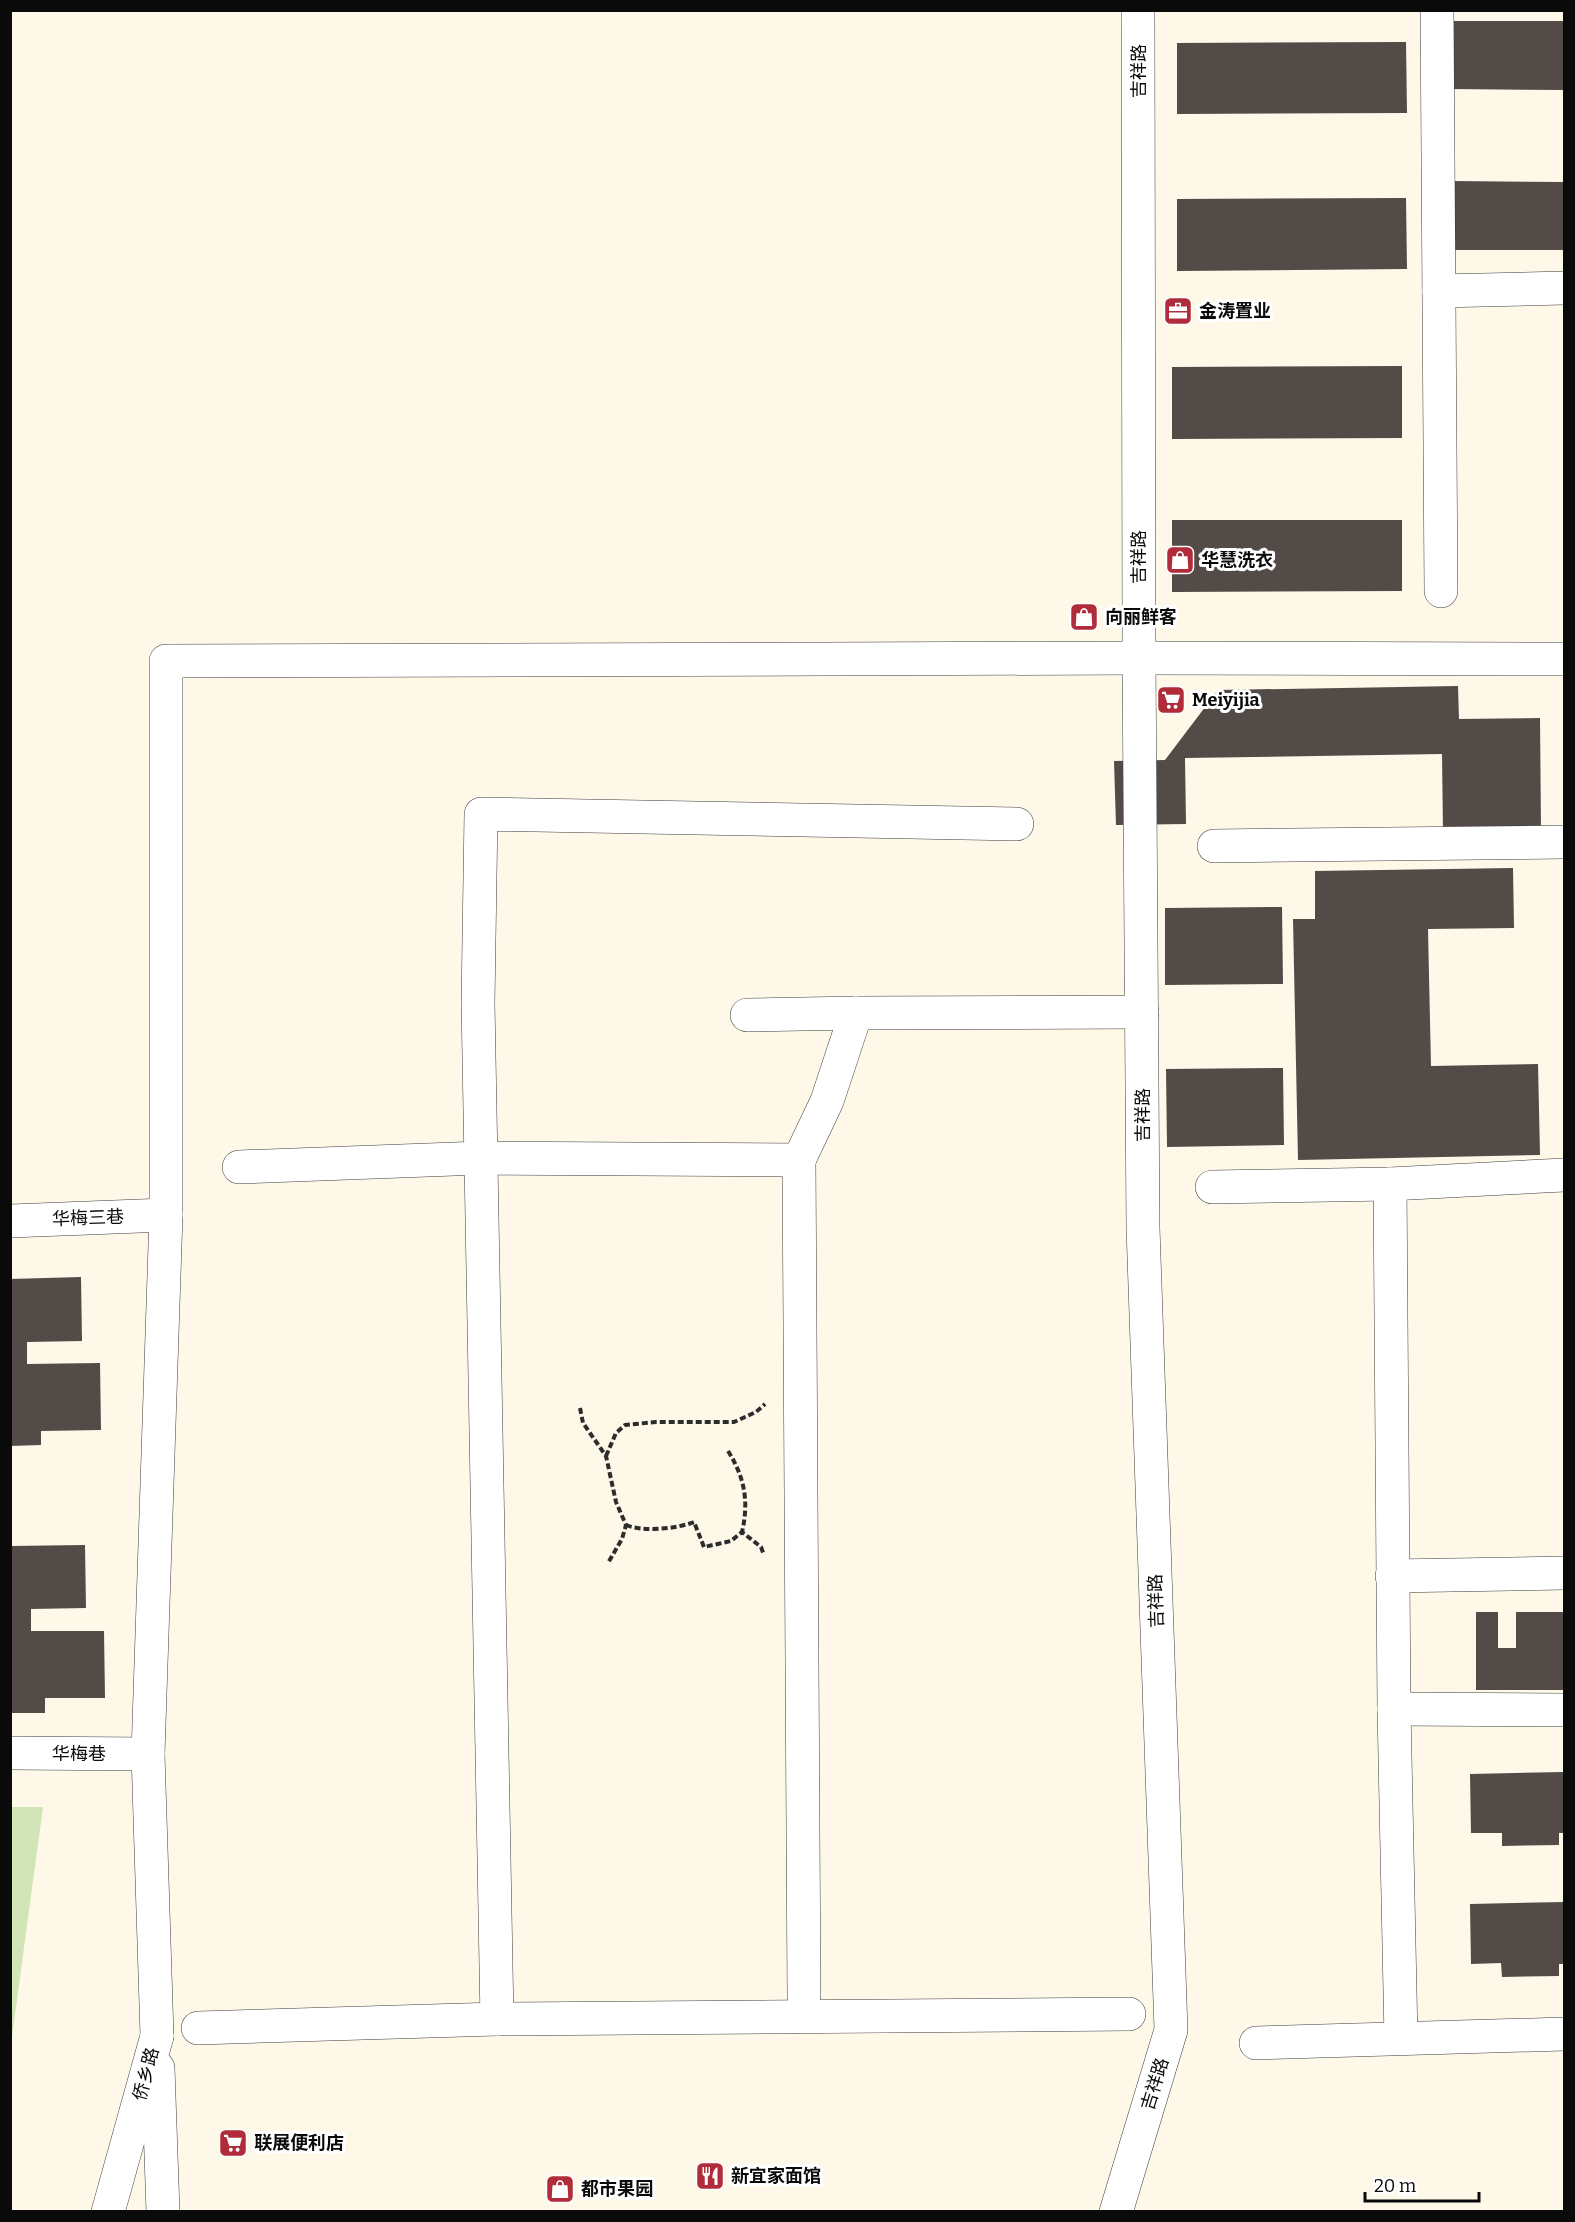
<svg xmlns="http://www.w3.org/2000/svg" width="1575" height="2222" font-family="Bitter,'Noto Sans SC',serif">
  <rect width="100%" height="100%" fill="#fef8e9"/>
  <polygon fill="#d1e5b6" points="11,1807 43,1807 11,2044 10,1807"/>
  <g fill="#524b48">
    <polygon points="1450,21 1564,21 1564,90 1450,89"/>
    <polygon points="1406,42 1407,113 1177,114 1177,43"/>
    <polygon points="1452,181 1564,182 1564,250 1452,250"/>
    <polygon points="1406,198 1407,269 1177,271 1177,199"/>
    <polygon points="1402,366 1402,438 1172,439 1172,367"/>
    <polygon points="1172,520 1402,520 1402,591 1172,592"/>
    <polygon points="1458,686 1459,719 1540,718 1541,829 1443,831 1442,754 1185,758 1186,824 1116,825 1114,761 1165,760 1218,690"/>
    <polygon points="1513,868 1514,928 1428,929 1431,1066 1538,1064 1540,1155 1298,1160 1293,919 1315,919 1315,871"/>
    <polygon points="1282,907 1283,984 1165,985 1165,908"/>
    <polygon points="1283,1068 1284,1145 1167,1147 1166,1069"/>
    <polygon points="81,1277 82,1341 27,1342 27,1364 100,1363 101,1430 41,1431 41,1445 10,1446 10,1279"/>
    <polygon points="85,1545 86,1608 31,1609 31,1631 104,1631 105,1698 45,1698 45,1713 10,1713 10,1546"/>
    <polygon points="1476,1612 1498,1612 1498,1648 1516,1648 1516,1612 1564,1612 1564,1690 1476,1690"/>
    <polygon points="1564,1772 1564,1833 1559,1833 1559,1845 1502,1846 1502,1833 1471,1833 1470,1774"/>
    <polygon points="1564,1902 1564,1964 1559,1964 1559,1976 1502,1977 1501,1963 1471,1964 1470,1904"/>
  </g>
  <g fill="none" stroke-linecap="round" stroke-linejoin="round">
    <g stroke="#3d3d3d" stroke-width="34">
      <g id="minor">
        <polyline points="1437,10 1441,591"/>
        <polyline points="1439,291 1564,288"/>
        <polyline points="1214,846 1564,842"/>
        <polyline points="747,1015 856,1013 1142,1012"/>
        <polyline points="799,1160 804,1996"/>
        <polyline points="239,1167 481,1158 799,1160 827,1101 856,1013"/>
        <polyline points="1212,1187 1390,1184"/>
        <polyline points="10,1221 166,1215"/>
        <polyline points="1392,1576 1564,1573"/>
        <polyline points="1394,1709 1564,1710"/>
        <polyline points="497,2019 478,1003 481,814 1017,824"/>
        <polyline points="198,2028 497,2019 1129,2014"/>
        <polyline points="157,2036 148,1754 166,1215 166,661 1139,658 1564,659"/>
        <polyline points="1401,2038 1394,1709 1390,1184 1564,1175"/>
        <polyline points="1256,2043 1564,2034"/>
      </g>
    </g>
    <g stroke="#3d3d3d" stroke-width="34">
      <g id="tertiary">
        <polyline points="10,1753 148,1754"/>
        <polyline points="158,2068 163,2212"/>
        <polyline points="108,2212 157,2036"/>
        <polyline points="1116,2212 1171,2030 1143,1228 1139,658 1138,10"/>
      </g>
    </g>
    <g stroke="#2c2c2c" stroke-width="4" stroke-dasharray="6 3" stroke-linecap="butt">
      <polyline points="580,1408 583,1423 606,1456 616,1502 626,1525 622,1539 608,1563"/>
      <path d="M728 1451C745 1478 749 1502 742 1532"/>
      <polyline points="606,1456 616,1433 625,1425 656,1422 734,1422 756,1412 765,1404"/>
      <path d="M626 1525C643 1532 676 1529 694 1522L704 1547 731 1541 742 1532 761 1547 764 1555"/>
    </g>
    <use href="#minor" stroke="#fff" stroke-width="33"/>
    <use href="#tertiary" stroke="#fff" stroke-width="33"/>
  </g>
  <defs>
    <g id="office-square" transform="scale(1.5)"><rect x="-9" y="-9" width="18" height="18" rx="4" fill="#b02c3a" stroke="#fff"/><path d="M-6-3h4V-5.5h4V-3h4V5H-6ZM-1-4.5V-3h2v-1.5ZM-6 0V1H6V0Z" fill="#fff"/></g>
    <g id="shop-square" transform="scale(1.5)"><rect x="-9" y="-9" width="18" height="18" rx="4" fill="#b02c3a" stroke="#fff"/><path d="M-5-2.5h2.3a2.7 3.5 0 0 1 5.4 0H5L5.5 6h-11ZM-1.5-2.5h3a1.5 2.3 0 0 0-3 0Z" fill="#fff"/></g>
    <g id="supermarket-square" transform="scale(1.5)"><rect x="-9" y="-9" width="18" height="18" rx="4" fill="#b02c3a" stroke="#fff"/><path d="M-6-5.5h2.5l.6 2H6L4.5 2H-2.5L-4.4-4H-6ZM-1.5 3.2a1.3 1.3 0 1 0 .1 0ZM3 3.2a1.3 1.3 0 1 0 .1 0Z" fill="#fff"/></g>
    <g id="restaurant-square" transform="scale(1.5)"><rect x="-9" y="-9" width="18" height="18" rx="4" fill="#b02c3a" stroke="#fff"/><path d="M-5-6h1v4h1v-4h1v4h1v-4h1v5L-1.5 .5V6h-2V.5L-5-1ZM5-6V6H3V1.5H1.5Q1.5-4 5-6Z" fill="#fff"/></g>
  </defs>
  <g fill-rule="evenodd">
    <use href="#office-square" x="1178" y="311"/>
    <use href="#shop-square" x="1180" y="560"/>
    <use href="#shop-square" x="1084" y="617"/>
    <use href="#supermarket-square" x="1171" y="700"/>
    <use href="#supermarket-square" x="233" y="2143"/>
    <use href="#restaurant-square" x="710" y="2176"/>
    <use href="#shop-square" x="560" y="2189"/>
  </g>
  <g text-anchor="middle" stroke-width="6" stroke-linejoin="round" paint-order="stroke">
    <g font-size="18" fill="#0a0a0a" stroke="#fff">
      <text transform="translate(1139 71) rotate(-90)" y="6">吉祥路</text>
      <text transform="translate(1139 557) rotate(-90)" y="6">吉祥路</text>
      <text transform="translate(1143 1115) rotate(-90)" y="6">吉祥路</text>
      <text transform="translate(88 1218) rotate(-2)" y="6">华梅三巷</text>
      <text transform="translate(1156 1601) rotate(-92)" y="6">吉祥路</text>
      <text x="79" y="1760">华梅巷</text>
      <text transform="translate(146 2074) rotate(-75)" y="6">侨乡路</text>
      <text transform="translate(1155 2084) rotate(-73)" y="6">吉祥路</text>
    </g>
    <g font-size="18" font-weight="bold" fill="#0a0a0a" stroke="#fff" text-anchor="start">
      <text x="1199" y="317">金涛置业</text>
      <text x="1201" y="566">华慧洗衣</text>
      <text x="1105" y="623">向丽鲜客</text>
      <text x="1192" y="706">Meiyijia</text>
      <text x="254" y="2149">联展便利店</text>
      <text x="731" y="2182">新宜家面馆</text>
      <text x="581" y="2195">都市果园</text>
    </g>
  </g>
  <rect width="1575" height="2222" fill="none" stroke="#0a0a0a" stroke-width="24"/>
  <path d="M1365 2192v9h114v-9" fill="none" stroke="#0a0a0a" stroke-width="3"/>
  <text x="1374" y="2192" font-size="18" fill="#0a0a0a" stroke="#ffffff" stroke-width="4.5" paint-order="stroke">20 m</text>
</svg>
